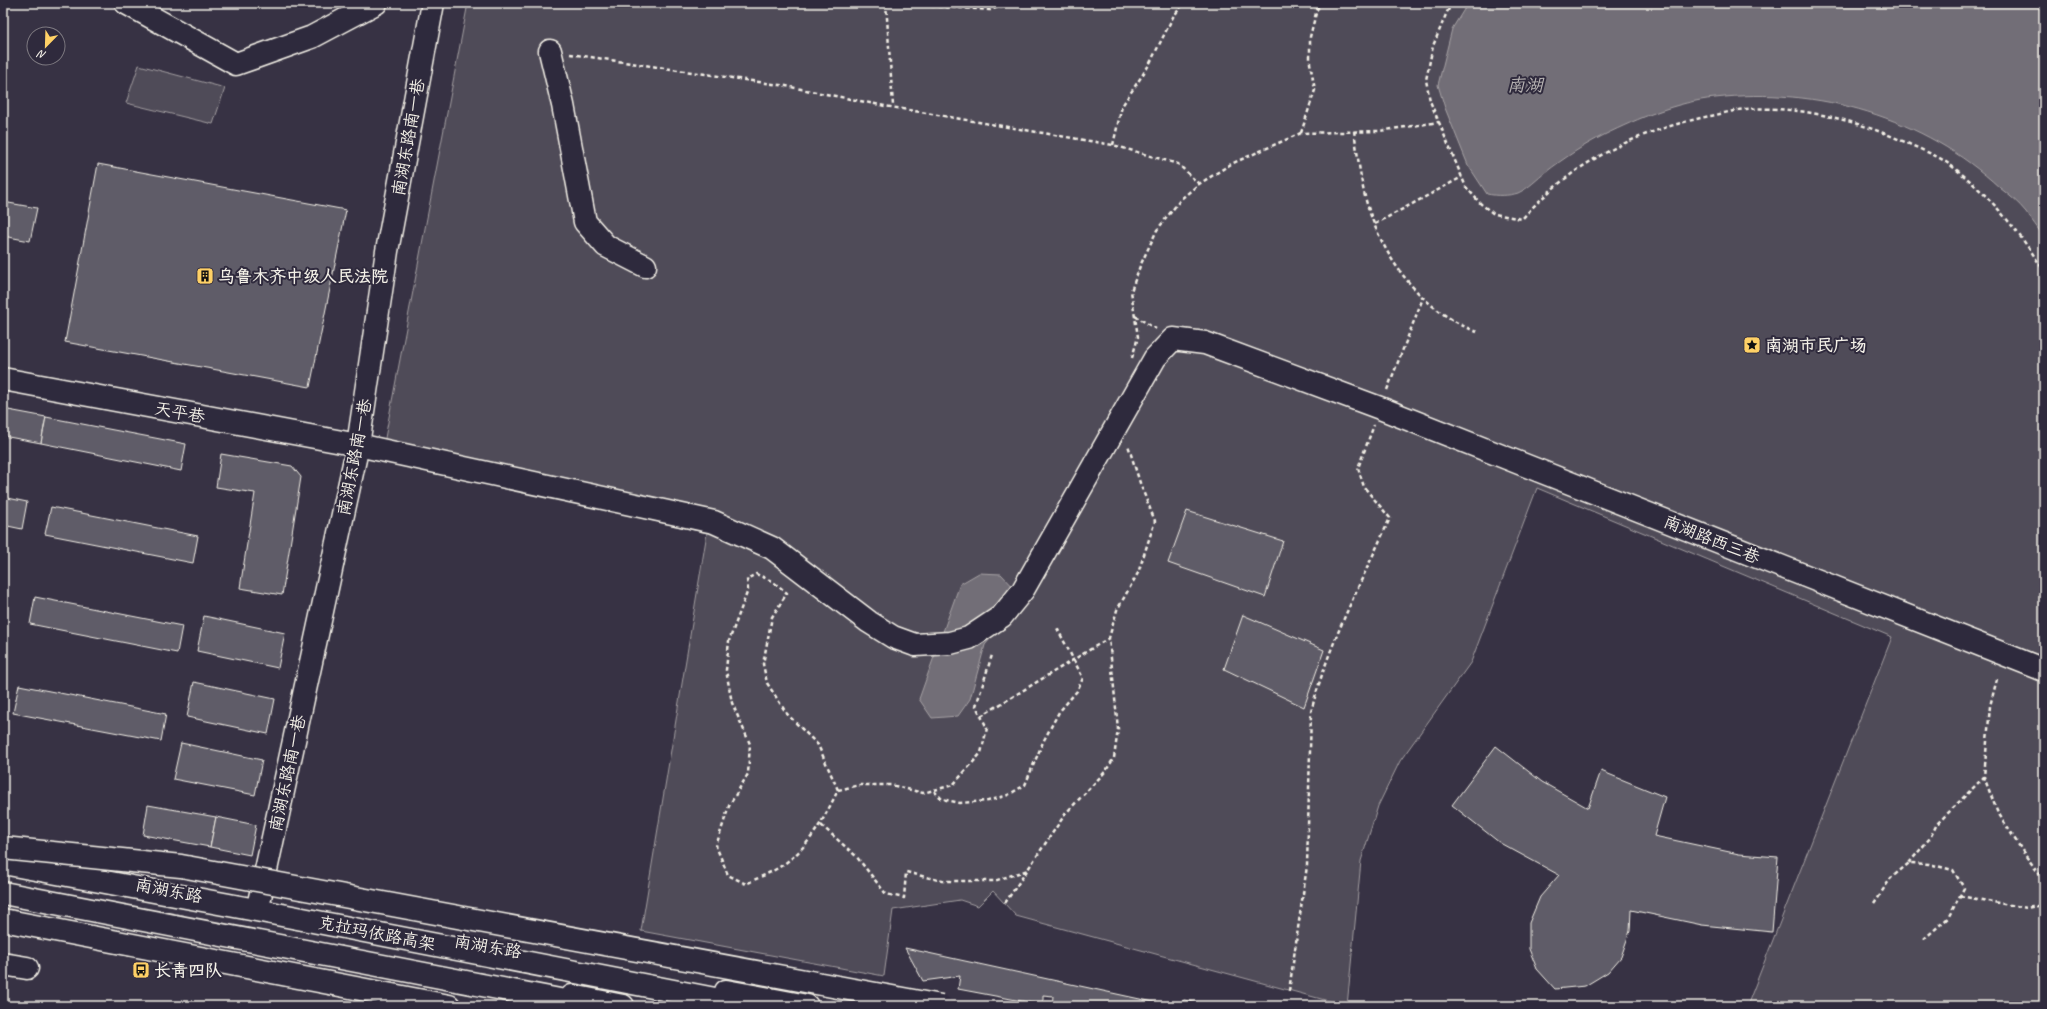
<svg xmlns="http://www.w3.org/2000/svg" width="2047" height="1009" font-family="Caveat,'LXGW WenKai TC',sans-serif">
  <rect width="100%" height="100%" fill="#373244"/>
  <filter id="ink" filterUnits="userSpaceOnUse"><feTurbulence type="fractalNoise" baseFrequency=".025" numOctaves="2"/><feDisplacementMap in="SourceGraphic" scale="8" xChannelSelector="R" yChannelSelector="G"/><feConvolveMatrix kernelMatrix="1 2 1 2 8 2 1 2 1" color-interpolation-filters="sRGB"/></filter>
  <g filter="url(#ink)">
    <g fill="#504b59" stroke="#a29ea0">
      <polygon points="468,3 2044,3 2044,1006 1747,1006 1892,637 1537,488 1471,662 1400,761 1378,806 1361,861 1347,1006 1016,916 993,891 978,906 960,900 893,910 884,976 641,931 707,533 381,459"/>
      <polygon points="139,65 225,88 213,124 126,103"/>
    </g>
    <g fill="#726e77" stroke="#a6a2a4">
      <path d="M1468 3H2044V237C2038 229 2032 220 2026 212 2019 203 2009 195 2000 188 1924 117 1818 86 1715 98 1676 102 1639 118 1604 135 1584 145 1564 158 1546 172 1537 179 1529 188 1518 193 1509 196 1496 196 1487 194L1468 165 1445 108 1438 85 1452 29Z"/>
      <polygon points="979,573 1001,574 1017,591 1011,614 985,645 970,699 958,716 932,718 919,699 960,584"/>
    </g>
    <g fill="#5f5c67" stroke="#f4f1e8">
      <polygon points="98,164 346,210 310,387 65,342"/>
      <polygon points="3,202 37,208 30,241 3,236"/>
      <polygon points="3,409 46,417 41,443 3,436"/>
      <polygon points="46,417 186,444 181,471 41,443"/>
      <polygon points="221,454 292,466 301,477 282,595 240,588 255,493 216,487"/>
      <polygon points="3,497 27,502 22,529 3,525"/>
      <polygon points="51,507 198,536 193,563 45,534"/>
      <polygon points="1187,511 1283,541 1265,597 1168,563"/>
      <polygon points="35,597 182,626 177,653 30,624"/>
      <polygon points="1243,615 1324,650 1304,707 1224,669"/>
      <polygon points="204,616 285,633 278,668 197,651"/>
      <polygon points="194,682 275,699 268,734 187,717"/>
      <polygon points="19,685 166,714 161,741 13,713"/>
      <polygon points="181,743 262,760 255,795 173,779"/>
      <polygon points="1496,746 1542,782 1588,808 1601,771 1665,797 1654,836 1739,854 1778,857 1772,932 1702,925 1631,910 1630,931 1621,957 1608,972 1585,986 1555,989 1537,969 1529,949 1529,923 1540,897 1559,875 1500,843 1452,805"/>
      <polygon points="148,805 216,817 210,847 143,835"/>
      <polygon points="216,817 256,825 250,855 210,847"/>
      <polygon points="905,948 1172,1006 1052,1006 1053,996 1043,995 1043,1005 958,989 960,976 923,981"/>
      <polygon points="1184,1000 1214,1006 1176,1006"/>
    </g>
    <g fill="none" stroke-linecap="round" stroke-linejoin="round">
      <g stroke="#f4f1e8" stroke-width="25">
        <g id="minor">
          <polyline points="126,3 236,64 312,37 376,3"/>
          <polyline points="550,51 563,105 585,222 606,246 645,266"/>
          <polyline points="3,379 358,445 714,522 772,548 869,622 893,637 915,645 950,643 969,638 1002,616 1023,590 1155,358 1173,339 1205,343 1380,408 2044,670"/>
          <polyline points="258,907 358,445 387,251 433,3"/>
          <polyline points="3,964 27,968"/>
        </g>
      </g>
      <g stroke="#f4f1e8" stroke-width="25">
        <g id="major">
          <polyline points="726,991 807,1006"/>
          <polyline points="572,996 623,1006"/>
        </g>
      </g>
      <g stroke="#f4f1e8" stroke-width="25">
        <g id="highway">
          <polyline points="3,863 256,910 751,1006"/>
          <polyline points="3,893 591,1006"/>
          <polyline points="3,920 449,1006"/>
        </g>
      </g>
      <g stroke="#f4f1e8" stroke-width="2.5" stroke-dasharray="4 3" stroke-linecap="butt">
        <polyline points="886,3 893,106"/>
        <polyline points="889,3 990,10 1010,3"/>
        <polyline points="1302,3 1317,9"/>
        <path d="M1453 3 1447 12 1433 46 1426 80 1430 101 1466 187 1481 204 1494 214 1522 219C1572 162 1637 131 1710 116 1722 114 1734 110 1746 109 1801 106 1857 120 1907 143 1919 149 1934 154 1946 162 1986 190 2018 230 2044 271"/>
        <polyline points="570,54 786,86 885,106 1113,145 1178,164 1199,184"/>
        <path d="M1354 131C1358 155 1360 180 1367 204 1384 260 1421 310 1477 332"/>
        <polyline points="1301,133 1315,90 1310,63 1310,37 1317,9 1324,3"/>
        <polyline points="1113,145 1122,106 1149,65 1173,17 1184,3"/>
        <polyline points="1375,224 1462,177"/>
        <polyline points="1135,316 1156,329"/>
        <polyline points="1132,358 1138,337 1131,291 1140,266 1157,230 1181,199 1199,184 1231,164 1301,133 1379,131 1439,122"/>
        <polyline points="1387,390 1423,298"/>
        <polyline points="1997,679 1990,706 1984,777 1997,811 2025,855 2044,880"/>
        <polyline points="981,716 1109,638"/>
        <path d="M838 790 818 745 787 714 767 683 763 664 772 617 787 593 772 581 756 574 747 579 748 590 729 641 726 670 732 703 750 744 748 774 729 806 716 846 728 875 746 884C757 878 771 873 781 866 809 848 824 819 838 790L860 785H891L923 793 953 785 981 753 987 728 976 706 992 655"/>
        <polyline points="934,791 942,799 960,803 988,801 1008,795 1025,785 1043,742 1059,712 1077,691 1083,678 1056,626"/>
        <polyline points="821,825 856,856 886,894 904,898 906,872 942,881 994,881 1028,870"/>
        <polyline points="1909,863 1930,838 1937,824 1984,777"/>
        <polyline points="1960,896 2026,908 2044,905"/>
        <polyline points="1005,903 1066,813 1105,772 1114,758 1118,729 1109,638 1117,610 1138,573 1155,521 1141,486 1128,445"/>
        <polyline points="1874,903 1891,878 1909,863 1929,864 1953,870 1964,888 1948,918 1924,939"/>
        <path d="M1289 991 1307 866 1311 712C1328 644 1362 581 1390 518L1364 487 1358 468 1374 425"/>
      </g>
      <use href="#minor" stroke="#2f2a3d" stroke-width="22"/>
      <use href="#major" stroke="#2f2a3d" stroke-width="22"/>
      <use href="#highway" stroke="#2f2a3d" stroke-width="22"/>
      <g stroke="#f4f1e8" stroke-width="25" stroke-linecap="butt">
        <polyline id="highway-bridge" points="3,848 181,866 941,1006"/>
      </g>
      <use href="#highway-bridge" stroke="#2f2a3d" stroke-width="22"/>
    </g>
  </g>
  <defs>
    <g id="building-square" transform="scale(0.9)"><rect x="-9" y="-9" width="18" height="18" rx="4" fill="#ffd166" stroke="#2f2a3d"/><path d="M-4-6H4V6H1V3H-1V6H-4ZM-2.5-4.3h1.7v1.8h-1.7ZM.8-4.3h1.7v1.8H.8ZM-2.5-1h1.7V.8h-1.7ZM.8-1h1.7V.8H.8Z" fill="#111"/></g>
    <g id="sight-square" transform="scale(0.9)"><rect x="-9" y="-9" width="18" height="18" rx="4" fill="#ffd166" stroke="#2f2a3d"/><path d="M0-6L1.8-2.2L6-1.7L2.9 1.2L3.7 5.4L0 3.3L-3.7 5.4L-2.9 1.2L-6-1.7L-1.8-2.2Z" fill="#111"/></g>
    <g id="bus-square" transform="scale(0.9)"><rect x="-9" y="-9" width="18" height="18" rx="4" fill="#ffd166" stroke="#2f2a3d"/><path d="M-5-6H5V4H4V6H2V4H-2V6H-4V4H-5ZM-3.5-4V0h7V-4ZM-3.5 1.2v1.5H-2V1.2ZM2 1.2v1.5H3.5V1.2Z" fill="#111"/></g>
  </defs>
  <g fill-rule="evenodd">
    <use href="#building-square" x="205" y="276"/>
    <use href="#sight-square" x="1752" y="345"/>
    <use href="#bus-square" x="141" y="970"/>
  </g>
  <g text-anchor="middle" stroke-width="4" stroke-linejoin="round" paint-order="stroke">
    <g font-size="17" fill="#f4f1e8" stroke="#2f2a3d">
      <text transform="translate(408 137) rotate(-80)" y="6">南湖东路南一巷</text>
      <text transform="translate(180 412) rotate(10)" y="6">天平巷</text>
      <text transform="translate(354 457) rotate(-79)" y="6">南湖东路南一巷</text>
      <text transform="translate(1712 539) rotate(22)" y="6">南湖路西三巷</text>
      <text transform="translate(287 773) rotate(-78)" y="6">南湖东路南一巷</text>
      <text transform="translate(169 890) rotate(11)" y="6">南湖东路</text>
      <text transform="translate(377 933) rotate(11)" y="6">克拉玛依路高架</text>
      <text transform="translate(488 946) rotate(10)" y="6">南湖东路</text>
    </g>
    <g font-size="17" font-weight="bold" fill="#f4f1e8" stroke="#2f2a3d" text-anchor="start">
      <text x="218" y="282">乌鲁木齐中级人民法院</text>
      <text x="1765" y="351">南湖市民广场</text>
      <text x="154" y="976">长青四队</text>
    </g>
    <g font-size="18" font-style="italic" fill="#bab6b5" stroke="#2f2a3d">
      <text x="1525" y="91">南湖</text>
    </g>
  </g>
  <rect width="2047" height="1009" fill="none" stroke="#2f2a3d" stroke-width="16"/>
  <rect x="8" y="8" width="2031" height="993" fill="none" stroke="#f4f1e8" stroke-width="1.5" filter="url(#ink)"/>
  <g transform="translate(46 46) rotate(203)"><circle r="19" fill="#2f2a3d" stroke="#7e7a81"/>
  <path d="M0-3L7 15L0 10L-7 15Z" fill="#ffd166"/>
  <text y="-6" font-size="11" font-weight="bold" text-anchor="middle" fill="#f4f1e8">N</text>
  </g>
</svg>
